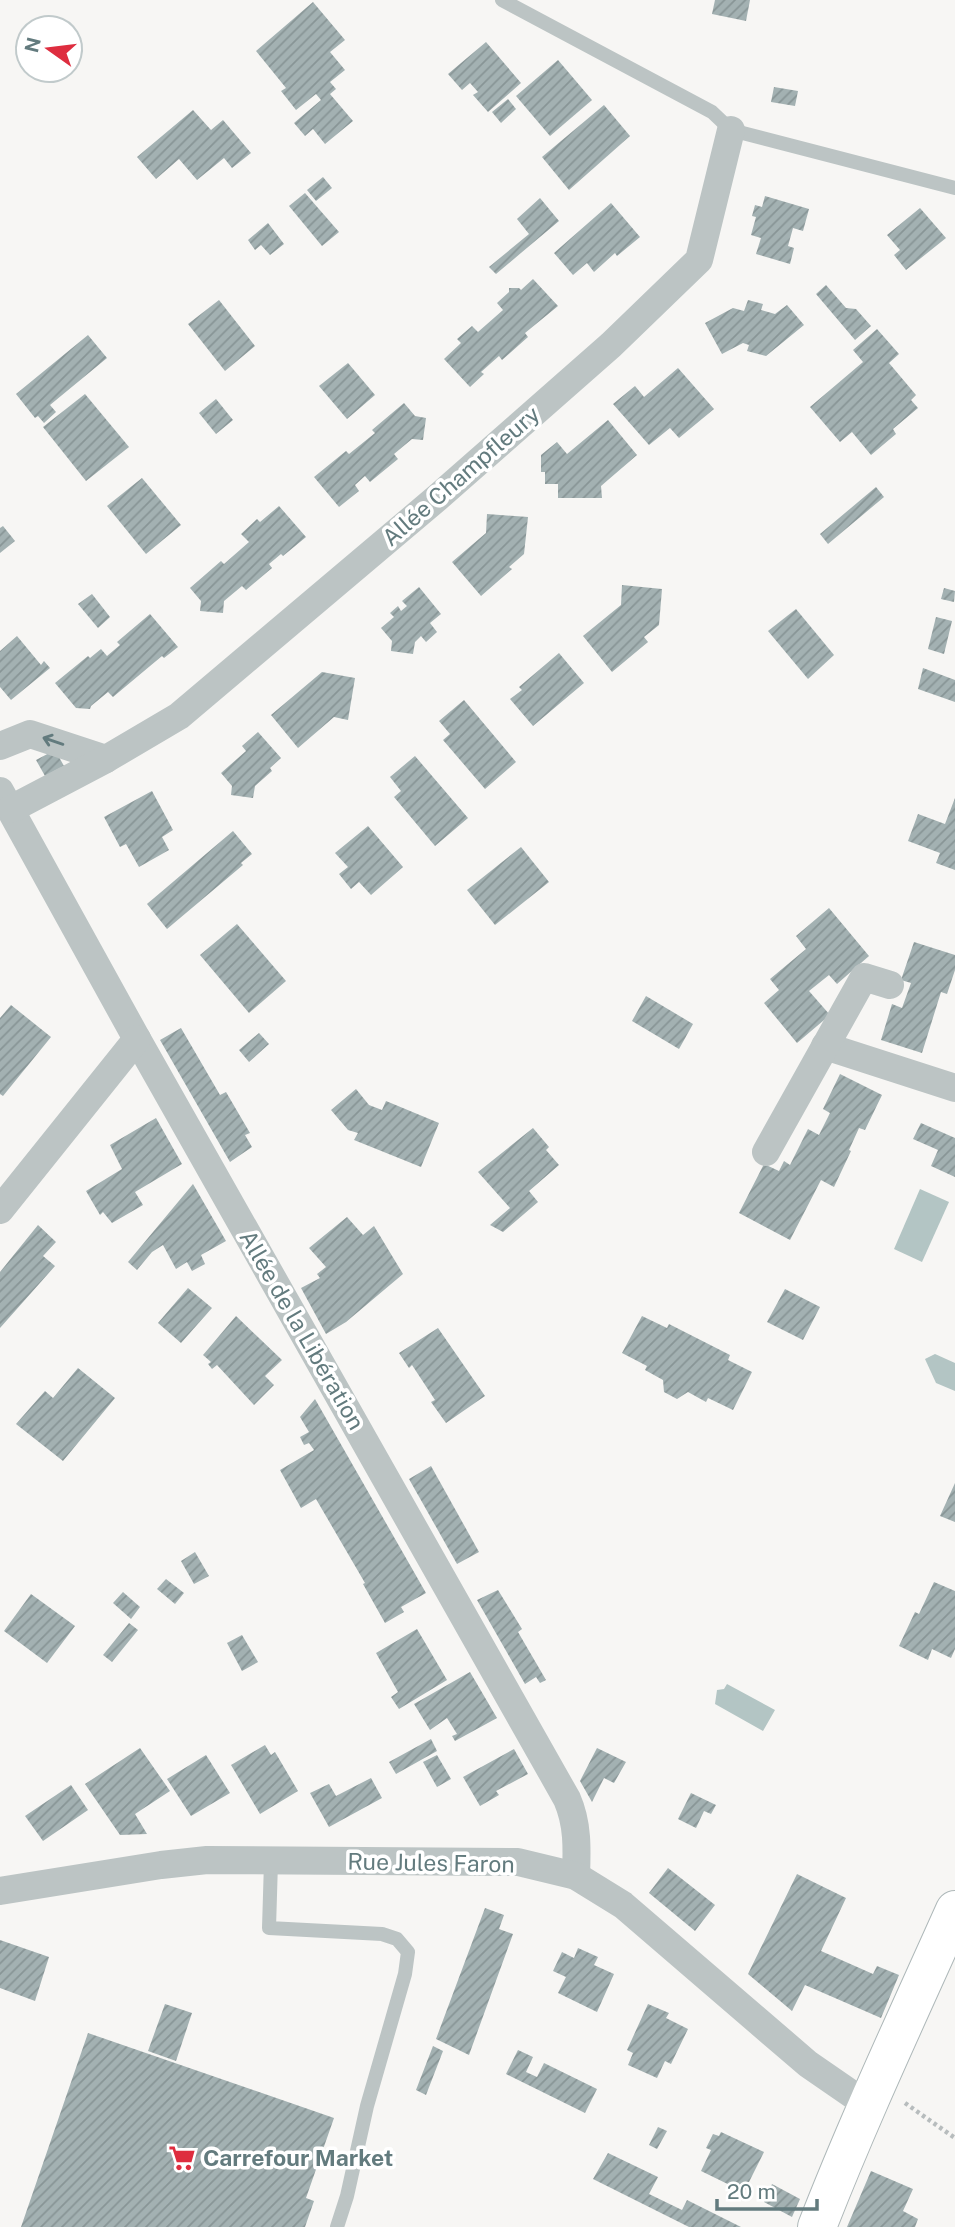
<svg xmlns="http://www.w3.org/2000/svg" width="955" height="2227" font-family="'Public Sans',sans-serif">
  <defs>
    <pattern id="building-hatch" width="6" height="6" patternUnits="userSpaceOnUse" patternTransform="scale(1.75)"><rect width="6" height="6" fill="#a3b1b2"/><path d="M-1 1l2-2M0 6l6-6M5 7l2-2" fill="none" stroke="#889596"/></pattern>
  </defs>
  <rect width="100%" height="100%" fill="#f7f6f4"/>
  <g fill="#b3c5c4">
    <polygon points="920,1189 949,1202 922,1262 894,1249"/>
    <polygon points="935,1354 955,1363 955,1391 936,1383 925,1359"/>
    <polygon points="727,1684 775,1710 763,1731 715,1704 717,1690 724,1689"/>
  </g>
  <g fill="url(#building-hatch)">
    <polygon points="715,0 750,0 746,21 712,14"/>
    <polygon points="313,2 345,40 330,52 345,70 330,82 336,89 330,94 353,121 325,144 313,129 305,136 294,123 321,100 316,94 296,110 281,91 286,88 256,51"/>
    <polygon points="486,42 521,83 488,112 473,95 478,92 470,83 462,90 448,74"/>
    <polygon points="558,60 592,100 550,136 516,96"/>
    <polygon points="774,87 798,91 795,106 771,102"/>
    <polygon points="508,99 516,109 501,123 492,112"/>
    <polygon points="604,105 630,136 569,190 542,157"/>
    <polygon points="193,110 211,130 223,120 251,153 232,168 224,158 197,180 179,159 156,179 137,157"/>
    <polygon points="323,177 332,188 316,201 307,190"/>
    <polygon points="305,193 339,232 322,246 289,206"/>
    <polygon points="765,196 809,209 803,231 793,228 788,246 794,248 790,264 756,254 761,238 751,235 756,217 752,216 755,205 762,207"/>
    <polygon points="540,198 559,221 496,274 489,267 529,234 517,219"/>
    <polygon points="611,203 640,237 617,256 615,253 594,272 587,263 573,275 554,253"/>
    <polygon points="920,208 946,238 906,270 894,255 900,250 887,235"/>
    <polygon points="268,223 284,244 270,255 261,245 255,250 248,240"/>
    <polygon points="533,279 558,306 525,333 528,337 502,360 499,356 481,372 484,374 470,387 444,359 461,343 457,339 472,326 478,332 503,310 497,303 509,292 509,288 519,288 521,290"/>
    <polygon points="826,285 846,308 856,309 871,326 855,340 816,294"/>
    <polygon points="219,300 255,346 225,371 188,324"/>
    <polygon points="748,300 763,304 761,310 775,314 787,305 804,325 766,356 747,351 749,345 743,343 722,354 705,323 733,308 744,311"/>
    <polygon points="877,329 899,354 889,363 916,395 911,400 918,408 893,429 896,434 871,455 852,432 840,442 810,407 863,362 853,350"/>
    <polygon points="88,335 107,358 50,405 56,412 44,423 38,416 35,418 16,394"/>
    <polygon points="348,363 375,395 347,419 319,386"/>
    <polygon points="678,368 714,409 679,438 670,428 649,445 613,404 635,386 644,397"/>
    <polygon points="85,394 129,447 86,481 43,427"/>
    <polygon points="216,399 233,420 216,434 199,413"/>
    <polygon points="404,403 415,416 426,418 423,440 412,439 394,454 398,459 370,482 365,476 355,485 359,491 339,507 314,477 346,451 349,454 375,433 372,430"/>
    <polygon points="608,420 637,455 601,486 602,498 558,498 558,484 545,484 545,472 541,472 541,455 557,442 567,454"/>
    <polygon points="142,478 181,525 146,554 107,506"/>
    <polygon points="876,487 884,497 828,544 820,534"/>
    <polygon points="279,506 306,537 283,556 281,554 269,564 272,568 246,590 242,586 224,601 223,613 200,611 201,601 190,588 221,561 224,564 249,542 241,534 257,519 260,522"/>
    <polygon points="487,514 528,517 524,554 509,567 512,569 481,596 452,562 486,533"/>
    <polygon points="3,526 15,541 0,553 0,528"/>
    <polygon points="622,585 662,589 659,625 644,637 648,642 612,672 583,636 621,605"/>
    <polygon points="419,587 441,614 430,623 437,632 426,642 421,636 415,642 413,654 391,651 392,641 381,628 394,617 390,613 398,606 401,611 407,606 402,601"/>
    <polygon points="944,588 955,591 954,602 941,599"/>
    <polygon points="92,594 110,617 98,628 78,604"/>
    <polygon points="796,609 834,655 808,679 768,631"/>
    <polygon points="150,614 178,647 164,658 162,656 113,697 108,692 91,706 90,709 76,708 55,683 88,656 90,658 101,649 107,656 120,645 117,642"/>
    <polygon points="936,617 952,621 944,654 928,649"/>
    <polygon points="17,636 41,665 44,661 50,668 11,700 0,687 0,651"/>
    <polygon points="559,653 584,683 533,726 510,699 522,690 519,687"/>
    <polygon points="923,668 955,680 955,702 918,689"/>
    <polygon points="322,672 355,678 348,720 334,717 298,748 271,715"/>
    <polygon points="464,700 516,762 485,789 443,740 450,734 439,721"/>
    <polygon points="258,732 281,758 270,768 272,771 255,786 253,798 231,795 232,786 221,773 246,751 242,746"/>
    <polygon points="55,750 64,766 45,776 36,760"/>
    <polygon points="415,756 468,818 435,846 394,797 401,791 390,777"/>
    <polygon points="152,791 173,830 162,837 169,850 139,867 126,844 120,847 104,817"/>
    <polygon points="955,798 955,870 936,863 940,853 908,841 918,814 945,824"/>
    <polygon points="368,826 403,867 371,895 359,882 351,889 339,874 348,867 335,853"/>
    <polygon points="233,831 252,854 241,863 243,865 167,929 147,904"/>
    <polygon points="521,847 549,882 495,925 467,890"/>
    <polygon points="829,908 869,956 837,984 829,975 809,991 830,1015 797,1043 764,1003 779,990 770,979 806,949 796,936"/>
    <polygon points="237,924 286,981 249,1013 200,955"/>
    <polygon points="914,942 955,955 955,970 947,994 941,992 922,1053 881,1040 892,1004 902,1008 911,983 901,980"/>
    <polygon points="646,996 693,1024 679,1049 632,1021"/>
    <polygon points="11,1005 51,1037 3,1096 0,1094 0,1018"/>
    <polygon points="181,1028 220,1095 226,1092 250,1133 245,1135 252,1147 230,1162 160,1040"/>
    <polygon points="259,1033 269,1044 249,1062 239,1050"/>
    <polygon points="840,1074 882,1095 865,1130 859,1128 849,1150 851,1151 834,1187 821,1180 790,1240 739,1213 764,1164 779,1171 784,1161 790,1165 808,1129 819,1135 830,1113 823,1109"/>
    <polygon points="356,1089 369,1105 382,1110 386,1101 439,1123 421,1167 354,1140 358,1133 348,1130 331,1110"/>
    <polygon points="156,1118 182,1164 135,1192 143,1205 112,1223 103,1212 100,1215 86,1191 122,1169 110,1145"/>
    <polygon points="921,1123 955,1138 955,1177 931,1166 938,1150 913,1139"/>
    <polygon points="533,1128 549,1147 546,1150 559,1165 529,1191 538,1202 503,1232 490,1225 510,1208 478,1172"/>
    <polygon points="193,1184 226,1241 201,1255 205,1264 192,1271 187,1262 176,1269 163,1245 152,1252 137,1270 128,1262"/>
    <polygon points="347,1217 363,1235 374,1226 403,1274 346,1322 326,1334 301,1288 320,1278 317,1274 326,1267 309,1248"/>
    <polygon points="38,1225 56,1242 43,1256 55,1266 0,1328 0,1272"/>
    <polygon points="188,1288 212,1308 181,1343 158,1323"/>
    <polygon points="785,1289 820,1307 803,1340 767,1322"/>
    <polygon points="236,1316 282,1360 265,1376 274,1385 254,1405 217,1365 212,1369 208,1364 211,1362 203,1355"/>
    <polygon points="642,1316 667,1328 669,1324 730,1355 728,1360 752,1372 733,1410 708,1398 706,1402 688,1392 677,1399 664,1392 663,1380 645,1370 647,1366 622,1353"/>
    <polygon points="438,1328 485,1396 446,1423 431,1402 435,1400 412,1365 409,1368 399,1353"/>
    <polygon points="78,1368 115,1398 63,1461 16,1424 45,1391 53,1398"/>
    <polygon points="315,1399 426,1593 401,1607 404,1612 385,1623 363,1584 365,1583 316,1499 301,1508 280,1470 314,1450 309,1443 304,1445 300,1437 309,1432 300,1417"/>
    <polygon points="431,1466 479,1552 457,1564 409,1479"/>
    <polygon points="955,1483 955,1522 940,1516"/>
    <polygon points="195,1552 209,1576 194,1584 181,1561"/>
    <polygon points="166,1579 184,1593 175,1604 157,1589"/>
    <polygon points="934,1582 955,1591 955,1649 951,1658 932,1649 928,1660 899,1646 915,1612 919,1614"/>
    <polygon points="498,1590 522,1629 518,1632 546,1680 540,1683 536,1677 525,1684 477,1600"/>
    <polygon points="123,1592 140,1607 131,1619 113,1603"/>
    <polygon points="31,1594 75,1626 47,1663 4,1631"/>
    <polygon points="129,1623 138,1630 112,1662 103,1655"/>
    <polygon points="417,1629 447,1680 399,1709 391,1697 398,1692 376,1653"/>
    <polygon points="242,1635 258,1662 242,1671 227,1643"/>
    <polygon points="470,1672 497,1718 455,1741 452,1736 457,1734 447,1718 430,1730 414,1704"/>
    <polygon points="431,1739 437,1751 396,1774 389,1762"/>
    <polygon points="265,1745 271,1755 275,1752 298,1791 260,1814 231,1765"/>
    <polygon points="140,1748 170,1791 135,1814 147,1834 120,1835 85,1784"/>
    <polygon points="597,1748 626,1762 614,1783 604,1778 592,1802 580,1781"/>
    <polygon points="514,1749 528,1774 496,1791 499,1795 480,1806 463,1777"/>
    <polygon points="206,1755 230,1793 191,1816 167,1779"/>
    <polygon points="437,1755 451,1779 437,1787 423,1762"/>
    <polygon points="371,1778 382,1798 329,1827 310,1793 329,1784 336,1796"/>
    <polygon points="71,1785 88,1810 43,1841 25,1816"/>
    <polygon points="691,1793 716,1805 711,1814 704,1811 696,1828 678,1819"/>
    <polygon points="668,1868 715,1905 695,1931 649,1893"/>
    <polygon points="797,1874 846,1898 821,1951 873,1974 877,1966 899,1975 881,2018 805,1985 792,2011 748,1974"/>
    <polygon points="485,1908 504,1915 499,1929 513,1934 469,2055 436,2039"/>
    <polygon points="0,1940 49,1957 35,2001 0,1988"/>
    <polygon points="578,1948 598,1957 594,1965 614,1974 597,2012 558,1993 566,1977 553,1971 562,1952 574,1958"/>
    <polygon points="165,2004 192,2013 176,2061 148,2051"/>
    <polygon points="648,2004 669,2013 666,2018 688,2029 671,2064 665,2061 657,2078 628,2065 633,2053 627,2050"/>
    <polygon points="88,2033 334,2118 306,2198 314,2201 305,2227 21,2227"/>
    <polygon points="433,2046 443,2051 426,2095 416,2090"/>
    <polygon points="518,2050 533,2057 526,2072 537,2077 544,2063 597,2089 585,2113 506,2074"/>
    <polygon points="658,2127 667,2131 657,2149 649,2145"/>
    <polygon points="721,2132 764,2152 744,2192 701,2171 711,2150 706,2148 713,2134 719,2136"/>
    <polygon points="608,2153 658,2177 649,2194 682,2210 687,2200 741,2227 689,2227 593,2179"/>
    <polygon points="871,2171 913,2189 903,2211 918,2219 915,2227 847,2227"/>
    <polygon points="772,2184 800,2199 792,2217 764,2202"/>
  </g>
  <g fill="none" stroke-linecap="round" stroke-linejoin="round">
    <g stroke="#aeb8b9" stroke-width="40">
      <path id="secondary" d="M817 2227C859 2119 908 2015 955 1910"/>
    </g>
    <polyline stroke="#b7bcbd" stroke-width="4.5" stroke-dasharray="3.5 3.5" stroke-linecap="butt" points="905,2103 955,2138"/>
    <g stroke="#bcc4c4" stroke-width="14">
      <polyline points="502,0 712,112 731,130 955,188"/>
      <polyline points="271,1862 269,1928 382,1934 397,1939 408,1952 405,1974 367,2106 347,2196 337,2227"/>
    </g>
    <g stroke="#bcc4c4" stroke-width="28">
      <polyline points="0,746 30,734 106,759"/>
      <path d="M0 791 137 1039 567 1799C578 1824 577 1849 576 1876"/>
      <polyline points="11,809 106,759 179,716 437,498 611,345 699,260 731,130"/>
      <polyline points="825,1046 955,1088"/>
      <polyline points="766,1152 864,977 890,985"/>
      <polyline points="0,1210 137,1039"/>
      <polyline points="0,1891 161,1865 207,1860 518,1862 576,1876 623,1905 808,2064 866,2104"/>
    </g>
    <use href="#secondary" stroke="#fff" stroke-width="38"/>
  </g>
  <defs><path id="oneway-shaft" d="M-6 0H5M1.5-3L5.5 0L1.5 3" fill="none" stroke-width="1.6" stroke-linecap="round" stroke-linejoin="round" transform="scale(1.75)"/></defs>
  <use stroke="#637b7e" href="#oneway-shaft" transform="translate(53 741) rotate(-161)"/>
  <defs>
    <g id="supermarket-bare" transform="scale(2.1)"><path d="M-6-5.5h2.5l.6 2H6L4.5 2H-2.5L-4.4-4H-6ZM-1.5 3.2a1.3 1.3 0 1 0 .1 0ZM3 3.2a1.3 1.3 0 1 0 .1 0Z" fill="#de2d3f" stroke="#fff" stroke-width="2.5" paint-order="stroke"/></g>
  </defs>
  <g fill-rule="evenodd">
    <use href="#supermarket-bare" x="182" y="2158"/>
  </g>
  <g text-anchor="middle" stroke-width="7" stroke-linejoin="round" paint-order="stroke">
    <g font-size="23" fill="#637b7e" stroke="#fff">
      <text transform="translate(461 476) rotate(-41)" y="8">Allée Champfleury</text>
      <text transform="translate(302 1330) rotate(60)" y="8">Allée de la Libération</text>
      <text transform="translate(431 1863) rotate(1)" y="8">Rue Jules Faron</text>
    </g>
    <g font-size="23" font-weight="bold" fill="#637b7e" stroke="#fff" text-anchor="start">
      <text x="203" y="2166">Carrefour Market</text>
    </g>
  </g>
  <g transform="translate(49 49) rotate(284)"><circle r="33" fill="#ffffff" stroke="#c1cacb" stroke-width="2"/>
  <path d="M0-5L12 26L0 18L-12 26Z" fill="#de2d3f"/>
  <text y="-10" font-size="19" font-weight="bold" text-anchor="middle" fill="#637b7e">N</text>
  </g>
  <path d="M717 2199v10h100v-10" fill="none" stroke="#637b7e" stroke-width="3.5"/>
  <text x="727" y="2199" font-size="21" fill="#637b7e" stroke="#ffffff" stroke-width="5" paint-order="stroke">20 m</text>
</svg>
